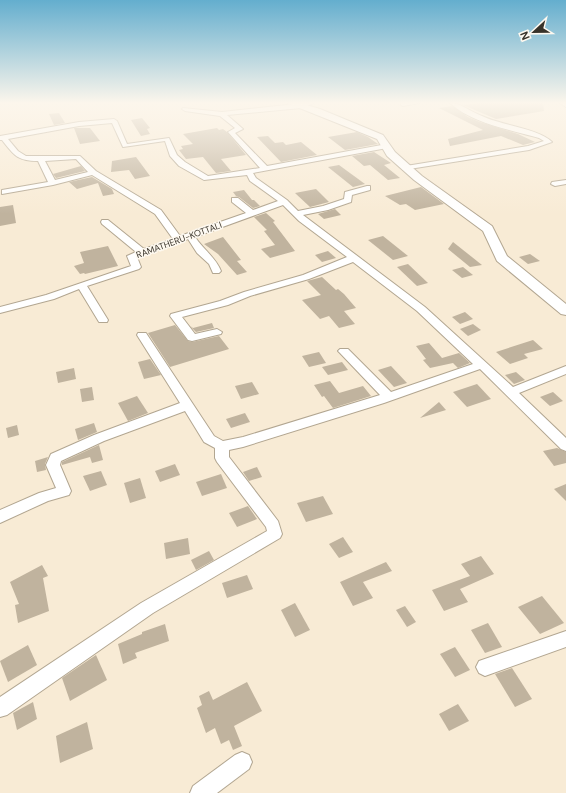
<svg xmlns="http://www.w3.org/2000/svg" width="566" height="793" font-family="'DM Sans',sans-serif">
  <rect width="100%" height="100%" fill="#f8ebd5"/>
  <g fill="#c0b39e">
    <polygon points="477,103 543,103 544,111 496,119 463,105"/>
    <polygon points="452,106 468,117 480,122 518,134 535,142 523,145 501,136 450,146 448,139 483,130 439,108"/>
    <polygon points="59,113 65,123 54,125 49,114"/>
    <polygon points="142,118 150,128 147,129 150,134 141,136 131,120"/>
    <polygon points="74,128 90,128 100,141 80,144"/>
    <polygon points="217,128 219,130 223,129 227,132 246,155 221,159 231,171 216,173 203,157 186,159 179,150 183,149 181,146 193,144 183,134"/>
    <polygon points="357,132 368,137 378,144 345,150 328,137"/>
    <polygon points="268,136 275,143 283,142 286,145 301,142 317,155 281,162 257,137"/>
    <polygon points="374,152 391,163 384,165 400,178 388,180 370,165 364,166 352,156"/>
    <polygon points="136,157 150,176 135,179 129,170 111,172 112,161"/>
    <polygon points="339,165 365,184 353,187 328,167"/>
    <polygon points="81,166 85,171 56,178 53,174"/>
    <polygon points="92,177 112,189 114,194 103,196 98,183 77,189 69,182"/>
    <polygon points="421,187 444,204 415,210 406,204 400,205 385,196"/>
    <polygon points="316,189 329,202 310,207 295,193"/>
    <polygon points="244,190 252,200 254,200 260,206 253,208 239,197 234,196 236,196 233,192"/>
    <polygon points="13,205 16,223 0,226 0,207"/>
    <polygon points="335,209 341,215 324,219 318,214"/>
    <polygon points="266,213 275,221 273,222 295,251 270,258 261,249 275,245 264,231 267,230 254,217"/>
    <polygon points="383,236 408,256 393,260 368,240"/>
    <polygon points="223,237 241,260 237,261 247,272 237,275 218,254 204,244"/>
    <polygon points="453,242 482,265 470,267 448,249"/>
    <polygon points="108,246 118,266 85,274 84,273 80,274 74,266 84,263 80,252"/>
    <polygon points="328,251 336,258 322,262 315,255"/>
    <polygon points="530,254 540,261 528,264 519,257"/>
    <polygon points="408,264 428,283 417,286 397,267"/>
    <polygon points="463,267 473,275 462,278 452,270"/>
    <polygon points="322,277 336,290 338,289 344,294 356,308 344,311 355,324 339,328 329,316 320,319 302,300 321,295 307,281"/>
    <polygon points="465,312 473,319 460,324 452,317"/>
    <polygon points="212,323 214,328 196,332 190,326 193,328"/>
    <polygon points="473,324 481,330 468,336 460,329"/>
    <polygon points="175,325 188,341 192,342 219,336 229,349 170,367 148,333"/>
    <polygon points="533,340 543,349 524,354 528,358 510,364 496,352"/>
    <polygon points="429,343 442,358 459,353 470,363 458,368 453,363 430,368 423,360 426,359 416,346"/>
    <polygon points="319,352 326,363 309,367 302,356"/>
    <polygon points="150,359 161,375 144,379 138,362"/>
    <polygon points="342,362 348,370 328,375 322,367"/>
    <polygon points="391,366 407,383 394,387 378,370"/>
    <polygon points="74,368 76,379 58,383 56,372"/>
    <polygon points="516,372 525,380 514,384 505,375"/>
    <polygon points="330,381 339,393 363,386 371,396 333,408 324,396 322,397 314,385"/>
    <polygon points="252,382 259,394 241,399 235,386"/>
    <polygon points="477,384 491,399 467,407 453,392"/>
    <polygon points="92,387 94,400 82,402 80,389"/>
    <polygon points="553,392 563,401 550,406 540,397"/>
    <polygon points="137,396 148,413 128,421 118,403"/>
    <polygon points="439,402 446,410 420,418"/>
    <polygon points="245,413 250,422 231,428 226,419"/>
    <polygon points="94,423 97,432 78,440 75,429"/>
    <polygon points="17,425 19,435 8,438 6,428"/>
    <polygon points="99,445 103,460 92,463 90,457 62,465 62,462"/>
    <polygon points="557,448 566,452 566,463 554,466 543,451"/>
    <polygon points="48,457 45,464 46,470 37,472 35,461"/>
    <polygon points="175,464 180,475 160,482 155,471"/>
    <polygon points="257,467 262,477 249,481 243,472"/>
    <polygon points="101,471 107,485 90,491 83,476"/>
    <polygon points="221,474 227,488 202,496 196,482"/>
    <polygon points="140,478 146,498 130,503 124,483"/>
    <polygon points="566,484 566,501 554,489"/>
    <polygon points="323,496 333,514 306,522 297,503"/>
    <polygon points="248,506 257,519 237,527 229,513"/>
    <polygon points="343,537 353,552 339,558 329,544"/>
    <polygon points="188,538 190,554 166,559 164,543"/>
    <polygon points="209,551 214,560 196,570 191,560"/>
    <polygon points="481,556 494,574 460,589 468,602 444,611 432,590 470,576 461,564"/>
    <polygon points="386,562 392,571 363,582 373,598 353,606 340,582"/>
    <polygon points="42,565 48,576 43,578 49,611 18,623 15,605 19,604 10,582"/>
    <polygon points="247,575 253,589 227,598 222,583"/>
    <polygon points="542,596 564,623 540,634 518,607"/>
    <polygon points="295,603 310,630 295,637 281,610"/>
    <polygon points="405,606 416,622 407,627 396,610"/>
    <polygon points="488,623 502,647 485,653 471,630"/>
    <polygon points="165,624 169,641 135,653 137,658 123,664 118,644 142,634 142,632"/>
    <polygon points="28,645 37,665 8,682 0,661"/>
    <polygon points="455,647 470,670 455,677 440,654"/>
    <polygon points="96,655 107,680 70,701 62,678"/>
    <polygon points="512,668 532,699 515,707 495,674"/>
    <polygon points="247,682 262,711 234,726 242,746 233,750 229,740 221,744 215,728 206,733 197,708 202,705 199,696 209,691 213,700"/>
    <polygon points="33,702 37,719 17,730 13,713"/>
    <polygon points="458,704 469,721 449,731 439,714"/>
    <polygon points="87,722 93,749 60,763 56,736"/>
  </g>
  <g fill="none" stroke-linecap="round" stroke-linejoin="round">
    <g stroke="#b2a691" stroke-width="2">
      <g id="minor">
        <path d="M304 103H314L301 108 227 115 243 129 235 133 267 166 387 144 390 146 387 148 253 173 256 178 287 200 298 211 323 206 344 199 345 192 367 186H370V190L352 195 351 202 328 210 303 215 425 307 513 387 566 366V374L519 393 566 438V451L561 449 480 369 384 403 243 447 229 450V457L278 521 282 534 280 538 153 613 7 715 0 717V697L141 603 267 531 266 527 217 462 215 458V448L204 442 185 411 104 441 61 461 60 465 71 491 69 495 48 501 0 523V510L39 493 56 488 46 465 51 454 94 435 180 403 137 335 138 333H146L214 436 223 441 243 437 380 395 340 353 338 351 340 349H348L391 392 473 364 417 311 353 262 309 279 250 296 228 305 182 317 195 334 217 329 222 332 221 334 192 341 188 340 170 316 171 314 220 301 244 292 303 275 347 257 299 221 283 205 195 237C203 249 216 258 221 271L219 273H213L209 264 197 253 188 239 137 257 141 267 139 269 87 286 108 320 107 322H99L79 289 54 299 0 313V307L46 295 131 266 127 256 136 252 102 224 101 222 102 220H108L144 249 173 239 155 214 92 175 53 185 2 194V190L48 182 38 161C17 161 14 155 2 140H0V136L79 122 114 119 117 121 127 144 169 138 177 155 185 162 208 176 260 168 228 132 235 128 220 116 185 111 182 109 183 108 222 112ZM112 123 123 147 165 141 170 156 179 166 204 180 247 175 250 181 278 201 253 210 238 198H232V202L246 213 180 236 161 210 96 171 80 156H26L18 151 8 139 79 126ZM76 159 88 172 55 180 45 161Z"/>
        <polygon points="401,103 419,103 403,106 401,105"/>
        <path d="M450 103C461 103 471 112 482 116 500 125 540 129 552 142L529 150 403 170 402 168 406 166 528 146 544 141 539 138C511 130 471 123 450 103Z"/>
        <polygon points="560,103 566,103 566,107"/>
        <polygon points="566,180 566,184 555,186 551,184 552,182"/>
        <polygon points="566,631 566,647 485,676 479,673 476,667 479,661"/>
        <polygon points="242,752 249,755 252,762 249,769 217,793 190,793 193,786 235,755"/>
      </g>
    </g>
    <g stroke="#b2a691" stroke-width="2">
      <polygon id="secondary" points="287,103 300,103 320,109 383,135 395,152 422,176 492,226 507,256 566,304 566,315 561,314 497,261 483,231 414,180 387,156 377,139"/>
    </g>
    <use href="#minor" fill="#fff" fill-rule="evenodd"/>
    <use href="#secondary" fill="#fff" fill-rule="evenodd"/>
  </g>
  <linearGradient id="sky" x2="0" y2="1"><stop stop-color="#64aece"/><stop offset="0.48" stop-color="#fcf6ec"/><stop offset="1" stop-color="#fcf6ec" stop-opacity="0"/></linearGradient>
  <rect width="566" height="214" fill="url(#sky)"/>
  <g text-anchor="middle" stroke-width="3" stroke-linejoin="round" paint-order="stroke">
    <g font-size="9" fill="#373229" stroke="#fef9f0">
      <text transform="translate(179 240) rotate(-20)" y="3">RAMATHERU-KOTTALI</text>
    </g>
  </g>
  <g transform="translate(534 32) rotate(248)" stroke="#fef9f0" stroke-width="3" paint-order="stroke">
  <path d="M0-3L7 15L0 10L-7 15Z" fill="#373229"/>
  <text y="-6" font-size="11" font-weight="bold" text-anchor="middle" fill="#373229">N</text>
  </g>
</svg>
